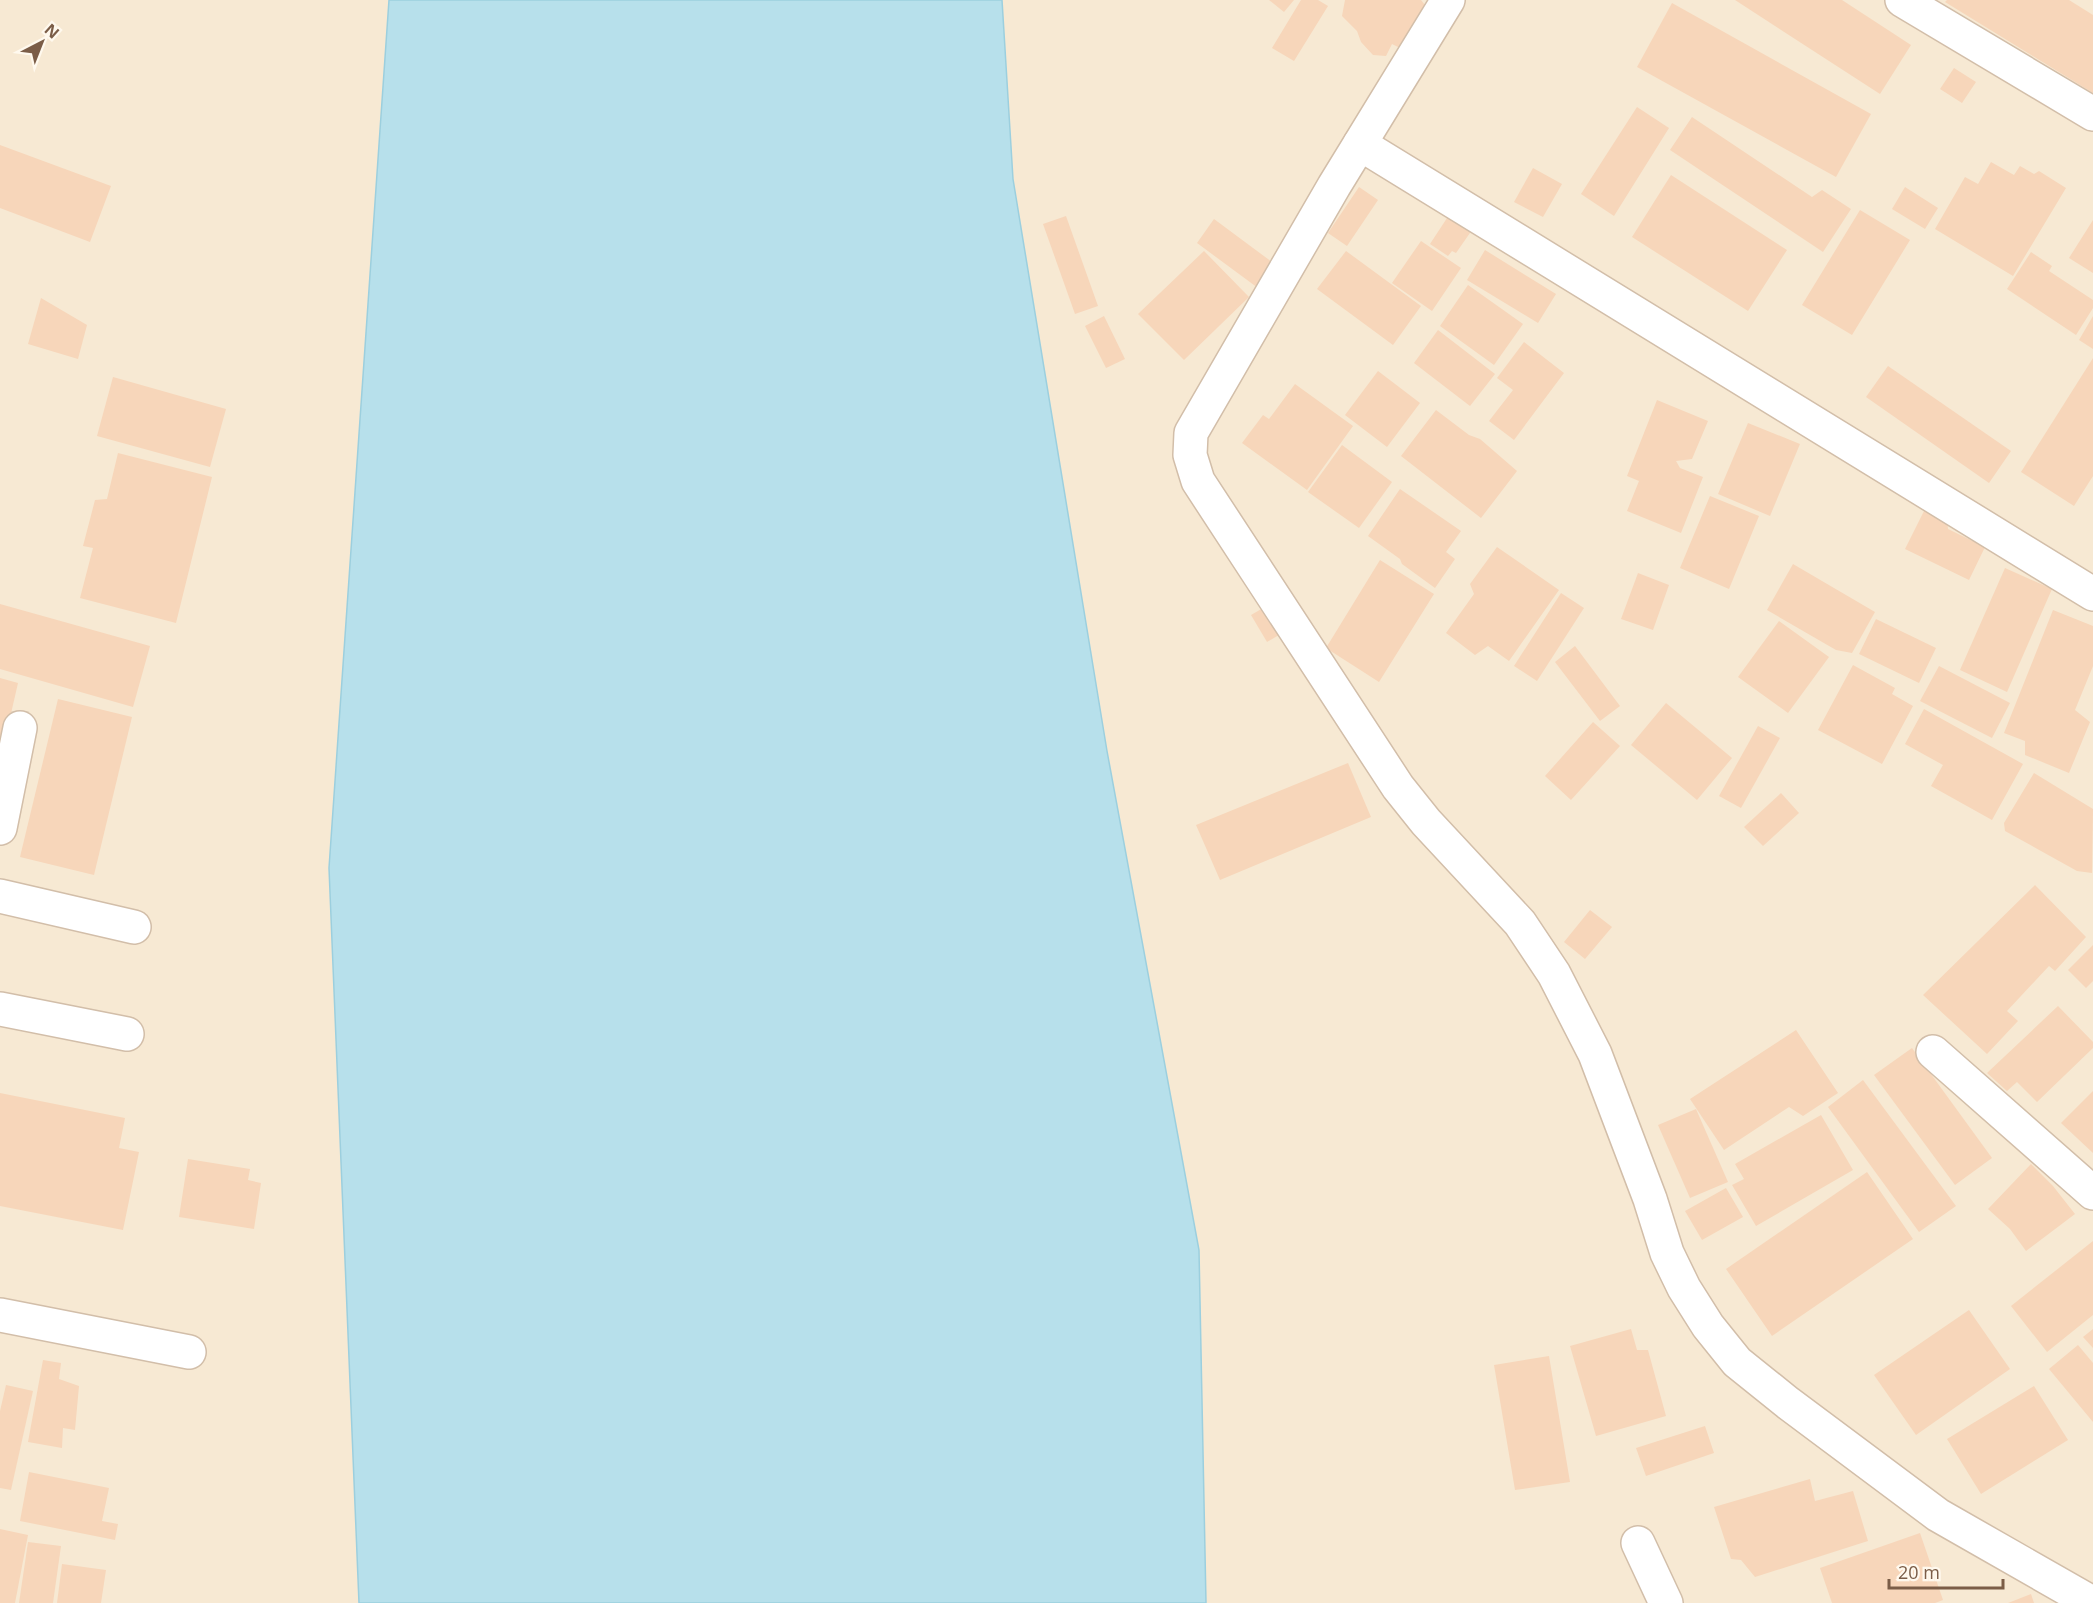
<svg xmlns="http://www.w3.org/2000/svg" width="2093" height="1603" font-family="'Open Sans',sans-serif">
  <rect width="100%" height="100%" fill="#fef6e5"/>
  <g fill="#f7e9d3">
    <polygon points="0,0 389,0 329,868 359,1603 0,1603"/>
    <polygon points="1002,0 2093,0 2093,1603 1206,1603 1199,1250 1107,751 1013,179"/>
  </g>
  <polygon fill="#b7e0eb" stroke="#9ccfde" stroke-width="1.5" points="389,0 1002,0 1013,179 1107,751 1199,1250 1206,1603 359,1603 329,868"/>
  <g fill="#f7d6ba">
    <polygon points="1269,0 1294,0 1284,12"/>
    <polygon points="1301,0 1318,0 1328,6 1294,61 1272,48"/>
    <polygon points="1345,0 1421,0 1428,9 1406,51 1392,44 1386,56 1373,55 1361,42 1357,31 1342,16"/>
    <polygon points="1735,0 1842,0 1911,45 1880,94"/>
    <polygon points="1947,0 2069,0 2093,15 2093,93 1945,2"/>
    <polygon points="1672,3 1871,114 1836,177 1637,67"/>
    <polygon points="1954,68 1976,82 1962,103 1940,89"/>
    <polygon points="1637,107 1669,128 1614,216 1581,194"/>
    <polygon points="1692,117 1812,197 1822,190 1851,209 1823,252 1670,150"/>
    <polygon points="0,145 111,186 90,242 0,208"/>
    <polygon points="1991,162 2014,175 2020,166 2034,174 2039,171 2066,188 2013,276 1935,229 1965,177 1978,184"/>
    <polygon points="1533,168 1562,184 1543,217 1514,202"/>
    <polygon points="1671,175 1787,250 1748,311 1632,237"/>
    <polygon points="1359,187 1378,200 1347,246 1328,233"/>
    <polygon points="1905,187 1938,208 1925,229 1892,209"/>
    <polygon points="1860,210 1910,240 1852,335 1802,305"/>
    <polygon points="1449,215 1472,230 1456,253 1452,251 1448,256 1430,244"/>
    <polygon points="1066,216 1098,306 1075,314 1043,224"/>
    <polygon points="1214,219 1280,268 1262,291 1197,243"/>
    <polygon points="2093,220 2093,273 2069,258"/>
    <polygon points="1421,241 1461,268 1432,311 1392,283"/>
    <polygon points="1485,250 1556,294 1538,323 1467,280"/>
    <polygon points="1204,251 1249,297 1184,360 1138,314"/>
    <polygon points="1346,251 1421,306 1393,345 1317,289"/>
    <polygon points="2031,252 2052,266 2049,271 2093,300 2093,308 2076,335 2007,289"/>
    <polygon points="1468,285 1523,324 1494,365 1440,326"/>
    <polygon points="41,298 87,325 78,359 28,344"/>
    <polygon points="1104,316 1125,359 1106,368 1085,326"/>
    <polygon points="2093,316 2093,349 2079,340"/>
    <polygon points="1438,330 1495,374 1470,406 1414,363"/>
    <polygon points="1524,342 1564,373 1514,440 1489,421 1513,390 1497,378"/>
    <polygon points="2093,358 2093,476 2074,506 2021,472"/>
    <polygon points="1888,366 2011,451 1989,483 1866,397"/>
    <polygon points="1378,371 1420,403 1387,447 1345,415"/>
    <polygon points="113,377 226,409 210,467 97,436"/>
    <polygon points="1295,384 1353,426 1307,490 1242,443 1263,415 1269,419"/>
    <polygon points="1657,400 1708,421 1692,459 1676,461 1680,468 1703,477 1681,533 1627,511 1639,481 1627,476"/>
    <polygon points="1436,410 1469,435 1480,439 1517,471 1481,518 1401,456"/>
    <polygon points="1748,423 1800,444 1770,516 1718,494"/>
    <polygon points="1342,445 1392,482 1359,528 1308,492"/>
    <polygon points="118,453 212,477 176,623 80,598 93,548 83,546 95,500 107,499"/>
    <polygon points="1400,489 1461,531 1446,552 1455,559 1435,588 1402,564 1400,559 1368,536"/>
    <polygon points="1710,496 1759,516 1729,589 1680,568"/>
    <polygon points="1926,507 1947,517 1948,529 1985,547 1969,580 1905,549"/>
    <polygon points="1497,547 1559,590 1509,661 1488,646 1475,655 1446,633 1474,594 1470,584"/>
    <polygon points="1380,560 1434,594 1379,682 1326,648"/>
    <polygon points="1793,564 1875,612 1852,653 1836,650 1767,610"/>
    <polygon points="2005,568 2052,589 2007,692 1960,670"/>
    <polygon points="1638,573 1669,585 1653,630 1621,619"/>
    <polygon points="1561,593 1584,608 1537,681 1514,666"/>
    <polygon points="0,604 150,646 133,707 0,669"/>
    <polygon points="1270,604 1286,631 1267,642 1251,615"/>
    <polygon points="2053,610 2093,626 2093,666 2075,710 2090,722 2069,773 2025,755 2025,741 2004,733"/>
    <polygon points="1876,619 1936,648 1919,683 1859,654"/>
    <polygon points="1779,621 1829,657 1788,713 1738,677"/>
    <polygon points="1575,646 1620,706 1600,721 1555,662"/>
    <polygon points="1853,665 1895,688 1892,694 1913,706 1882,764 1818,730"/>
    <polygon points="1939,666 2010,703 1992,738 1920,701"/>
    <polygon points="0,678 18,683 1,757 0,757"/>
    <polygon points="58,699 132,717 94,875 20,857"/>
    <polygon points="1666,703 1732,758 1697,800 1631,745"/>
    <polygon points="1924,709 2023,764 1992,820 1931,786 1943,765 1905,744"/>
    <polygon points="1593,722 1620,746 1571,800 1545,776"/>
    <polygon points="1758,726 1780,738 1741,808 1719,796"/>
    <polygon points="1348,763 1371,817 1220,880 1196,825"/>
    <polygon points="2034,773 2093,809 2092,873 2077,871 2005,831 2004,823"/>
    <polygon points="1781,793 1799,813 1763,846 1744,827"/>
    <polygon points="2035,885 2086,937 2055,971 2049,966 2007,1011 2018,1021 1987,1054 1923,995"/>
    <polygon points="1590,910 1612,927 1585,959 1564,942"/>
    <polygon points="2093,945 2093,981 2086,988 2068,970"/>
    <polygon points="2058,1006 2093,1042 2093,1048 2037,1102 2017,1082 2007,1091 1987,1073"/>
    <polygon points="1796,1030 1838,1093 1803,1116 1789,1107 1724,1150 1690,1099"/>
    <polygon points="1912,1048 1992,1158 1955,1185 1874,1075"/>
    <polygon points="1863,1080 1956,1206 1919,1232 1828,1107"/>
    <polygon points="2093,1091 2093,1153 2061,1123"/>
    <polygon points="0,1093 125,1118 119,1148 139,1152 123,1230 0,1206"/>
    <polygon points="1696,1109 1728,1182 1690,1198 1658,1125"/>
    <polygon points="1821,1115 1853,1170 1756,1226 1732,1185 1744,1179 1735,1164"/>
    <polygon points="188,1159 250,1169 248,1180 261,1183 254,1229 179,1217"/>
    <polygon points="2031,1164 2053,1186 2075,1214 2026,1251 2010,1229 1988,1209"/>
    <polygon points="1867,1172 1913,1239 1772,1336 1726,1269"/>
    <polygon points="1726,1188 1743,1217 1702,1240 1685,1211"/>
    <polygon points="2093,1241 2093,1315 2047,1352 2011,1306"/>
    <polygon points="1969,1310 2010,1369 1916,1435 1874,1375"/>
    <polygon points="1631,1329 1637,1350 1648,1350 1666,1416 1596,1436 1570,1346"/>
    <polygon points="2093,1329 2093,1348 2083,1337"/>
    <polygon points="2078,1345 2093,1363 2093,1422 2049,1369"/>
    <polygon points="1549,1356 1570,1482 1515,1490 1494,1365"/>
    <polygon points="43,1360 61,1363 59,1379 79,1386 75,1430 63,1428 62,1448 28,1442"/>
    <polygon points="6,1385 33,1391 11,1490 0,1488 0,1411"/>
    <polygon points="2034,1386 2068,1440 1981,1494 1947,1439"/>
    <polygon points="1705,1426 1714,1453 1646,1476 1636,1448"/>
    <polygon points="29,1472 109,1488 102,1521 118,1524 115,1540 20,1521"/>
    <polygon points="1810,1479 1815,1501 1853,1491 1868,1541 1755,1577 1741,1560 1731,1559 1714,1507"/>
    <polygon points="0,1529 28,1535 15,1603 0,1603"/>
    <polygon points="1920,1533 1943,1600 1935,1603 1832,1603 1820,1568"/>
    <polygon points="28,1542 61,1546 53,1603 19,1603"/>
    <polygon points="62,1564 106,1570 101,1603 57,1603"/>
    <polygon points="2031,1594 2034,1603 2008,1603"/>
  </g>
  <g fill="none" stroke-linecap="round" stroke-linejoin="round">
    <g stroke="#d2bea9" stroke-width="36">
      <g id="minor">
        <polyline points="1448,0 1334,186 1191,433 1190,455 1198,481 1398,787 1426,822 1520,923 1554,974 1595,1054 1650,1199 1667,1253 1684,1288 1708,1326 1737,1362 1788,1403 1938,1515 2092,1603"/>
        <polyline points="1902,0 2093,114"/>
        <polyline points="1360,144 2093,594"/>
        <polyline points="0,828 20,728"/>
        <polyline points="0,896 134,927"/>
        <polyline points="0,1009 127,1034"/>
        <polyline points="1933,1052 2093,1193"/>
        <polyline points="0,1315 189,1352"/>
        <polyline points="1638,1543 1666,1603"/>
      </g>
    </g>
    <use href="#minor" stroke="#fff" stroke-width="33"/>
  </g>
  <g transform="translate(42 42) rotate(42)" stroke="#fff9ee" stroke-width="4.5" paint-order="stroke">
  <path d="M0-4.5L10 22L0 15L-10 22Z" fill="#7b5d47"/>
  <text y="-9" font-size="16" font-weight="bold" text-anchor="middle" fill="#7b5d47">N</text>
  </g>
  <path d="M1889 1579v9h114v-9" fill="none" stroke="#7b5d47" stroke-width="3"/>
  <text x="1898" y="1579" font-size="18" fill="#7b5d47" stroke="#fff9ee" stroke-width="4.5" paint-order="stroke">20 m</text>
</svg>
